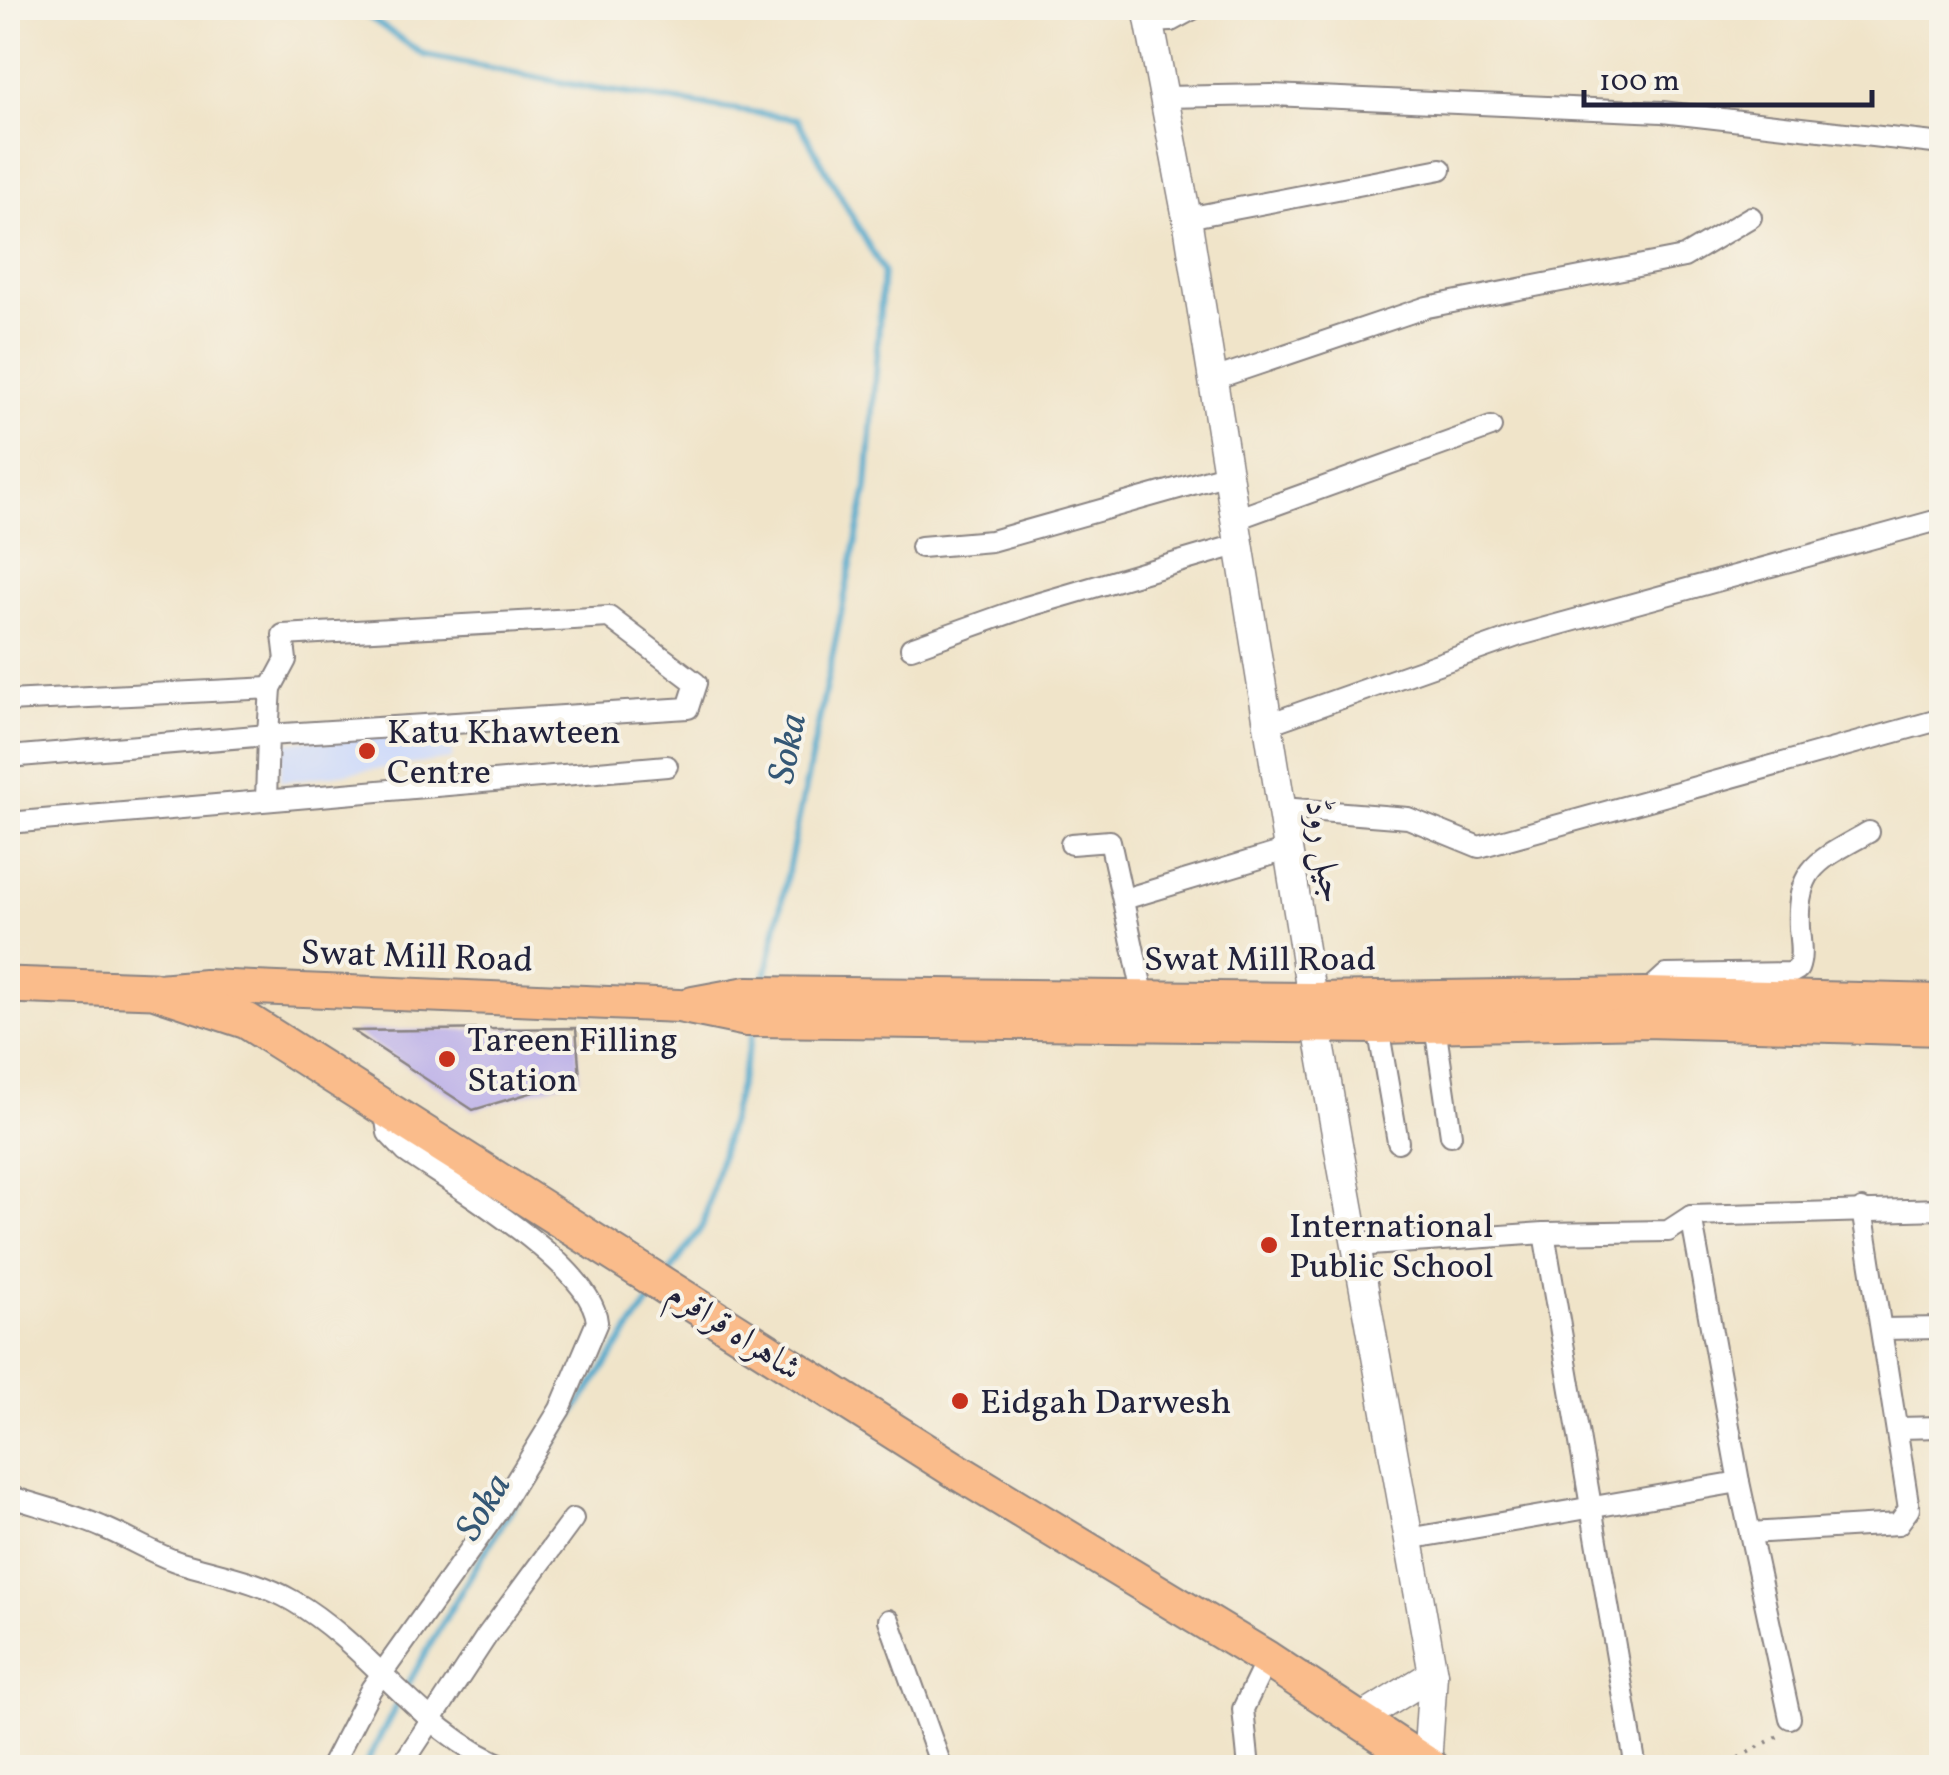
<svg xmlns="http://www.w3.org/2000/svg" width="1949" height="1775" font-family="Vollkorn,Amiri,serif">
  <rect width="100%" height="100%" fill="#f7f3e8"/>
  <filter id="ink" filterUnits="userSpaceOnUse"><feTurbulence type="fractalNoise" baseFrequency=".01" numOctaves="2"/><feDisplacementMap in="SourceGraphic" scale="20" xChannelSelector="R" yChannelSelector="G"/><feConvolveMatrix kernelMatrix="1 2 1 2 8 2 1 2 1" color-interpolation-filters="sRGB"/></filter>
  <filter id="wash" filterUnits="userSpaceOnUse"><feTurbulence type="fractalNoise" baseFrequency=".0048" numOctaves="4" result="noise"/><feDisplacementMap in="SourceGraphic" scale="40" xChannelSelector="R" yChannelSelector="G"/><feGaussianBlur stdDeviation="2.25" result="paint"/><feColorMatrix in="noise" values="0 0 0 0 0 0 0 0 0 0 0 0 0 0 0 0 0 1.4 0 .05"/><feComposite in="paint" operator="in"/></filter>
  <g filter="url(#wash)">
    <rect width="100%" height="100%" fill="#f0e4c9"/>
    <polygon fill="#cedafa" points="454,723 452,759 280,782 283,743"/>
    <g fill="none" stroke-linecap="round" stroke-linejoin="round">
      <g stroke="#4ea7cb" stroke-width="6">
        <polyline points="356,8 424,55 590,88 797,119 883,271 867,488 765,982"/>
        <polyline points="669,1274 703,1225 754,1028"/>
        <path d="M364 1768C448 1601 550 1445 656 1292"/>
      </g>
    </g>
    <g id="blocks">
      <polygon fill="#baaee8" points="576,1028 580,1078 473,1110 353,1031"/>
    </g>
  </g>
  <g filter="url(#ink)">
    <use href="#blocks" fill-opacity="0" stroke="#898382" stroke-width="2.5"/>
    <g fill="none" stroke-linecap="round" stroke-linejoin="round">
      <g stroke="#898382" stroke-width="24">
        <g id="minor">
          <polyline points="1150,22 1171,21 1195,8"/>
          <polyline points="1163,97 1272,95 1662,112 1942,144"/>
          <polyline points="1187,218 1441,169"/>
          <polyline points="1211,380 1427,307 1684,257 1751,217"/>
          <polyline points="1233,520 1491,427"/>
          <polyline points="921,547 991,541 1225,475"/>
          <polyline points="911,648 1026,607 1237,545"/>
          <polyline points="8,701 271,688"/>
          <polyline points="1268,724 1520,635 1942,519"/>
          <polyline points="8,757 268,735 271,688 286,660 283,635 609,617 696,683 688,708 268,735 266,800"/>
          <polyline points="1282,808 1408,818 1479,847 1942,719"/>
          <polyline points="8,823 667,766"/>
          <polyline points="1071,844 1110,841 1144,998"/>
          <polyline points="1124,899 1287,850"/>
          <path d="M1645 994 1666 975 1791 973 1798 969C1803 956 1800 942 1799 928 1796 866 1820 860 1869 832"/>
          <polyline points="1435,1026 1451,1135"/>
          <polyline points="1378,1027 1398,1142"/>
          <polyline points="1691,1216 1739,1482 1790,1718"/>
          <polyline points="1544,1233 1636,1768"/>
          <polyline points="1356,1246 1544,1233 1668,1231 1691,1216 1942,1209"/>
          <polyline points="1882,1329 1942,1328"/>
          <polyline points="1899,1428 1942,1427"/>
          <path d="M8 1496C39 1506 72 1514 102 1527 127 1537 152 1553 178 1562 217 1574 257 1580 293 1601 372 1647 423 1736 509 1768"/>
          <polyline points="1750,1533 1898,1524 1909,1509 1862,1209"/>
          <polyline points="1408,1539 1739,1482"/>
          <polyline points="889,1620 942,1768"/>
          <path d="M330 1768 371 1689 497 1512 560 1409 597 1322C593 1266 452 1184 406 1152L388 1133 384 1107"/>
          <polyline points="400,1768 486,1637 573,1519"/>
          <polyline points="1249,1768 1243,1709 1267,1659"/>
        </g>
      </g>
      <g stroke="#898382" stroke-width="31">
        <g id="tertiary">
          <polyline points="1147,8 1187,218 1312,999 1433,1674 1427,1764"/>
          <polyline points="1359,1720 1433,1674"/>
        </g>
      </g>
      <g stroke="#898382" stroke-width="36">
        <g id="primary">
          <polyline points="158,990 205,986 679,1006 747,1020 1378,1027 1646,1021 1942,1029"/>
          <polyline points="693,1003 747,993 1312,999 1645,994 1942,1001"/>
        </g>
      </g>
      <g stroke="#898382" stroke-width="39">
        <polyline id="trunk" points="8,985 153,990 247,1021 955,1470 1267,1659 1432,1768"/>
      </g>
      <polyline stroke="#898382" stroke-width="4" stroke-dasharray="2.5 8" stroke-linecap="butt" points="1720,1768 1780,1735"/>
      <use href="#minor" stroke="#fff" stroke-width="20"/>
      <use href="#tertiary" stroke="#fff" stroke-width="28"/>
      <use href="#primary" stroke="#fabc8b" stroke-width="32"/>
      <use href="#trunk" stroke="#fabc8b" stroke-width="35"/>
    </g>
  </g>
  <g fill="#c8321e" stroke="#f7f3e8" stroke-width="4">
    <circle cx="367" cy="751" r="10"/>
    <circle cx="447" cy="1059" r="10"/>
    <circle cx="1269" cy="1245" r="10"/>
    <circle cx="960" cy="1401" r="10"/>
  </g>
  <g text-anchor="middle" stroke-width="8" stroke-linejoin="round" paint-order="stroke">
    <g font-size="35" fill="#22223b" stroke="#f7f3e8" text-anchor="start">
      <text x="387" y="743">Katu Khawteen<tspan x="387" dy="40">Centre</tspan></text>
      <text x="467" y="1051">Tareen Filling<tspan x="467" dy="40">Station</tspan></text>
      <text x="1289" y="1237">International<tspan x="1289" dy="40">Public School</tspan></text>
      <text x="980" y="1413">Eidgah Darwesh</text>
    </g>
    <g font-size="35" fill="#22223b" stroke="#f7f3e8">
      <text transform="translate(1326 851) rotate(81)" y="12">جیل روڈ</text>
      <text transform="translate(417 955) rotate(2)" y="12">Swat Mill Road</text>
      <text x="1260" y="970">Swat Mill Road</text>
      <text transform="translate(735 1330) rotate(33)" y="12">شاہراہ قراقرم</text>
    </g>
    <g font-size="38" font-style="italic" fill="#345775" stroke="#f7f3e8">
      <text transform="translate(786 748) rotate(-79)" y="13">Soka</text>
      <text transform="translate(482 1506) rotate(-59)" y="13">Soka</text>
    </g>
  </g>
  <rect width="1949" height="1775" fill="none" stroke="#f7f3e8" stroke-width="40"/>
  <path d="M1584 90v15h288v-15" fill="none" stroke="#22223b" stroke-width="5"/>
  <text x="1599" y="90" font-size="30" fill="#22223b" stroke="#f7f3e8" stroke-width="8" paint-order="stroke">100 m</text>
</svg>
